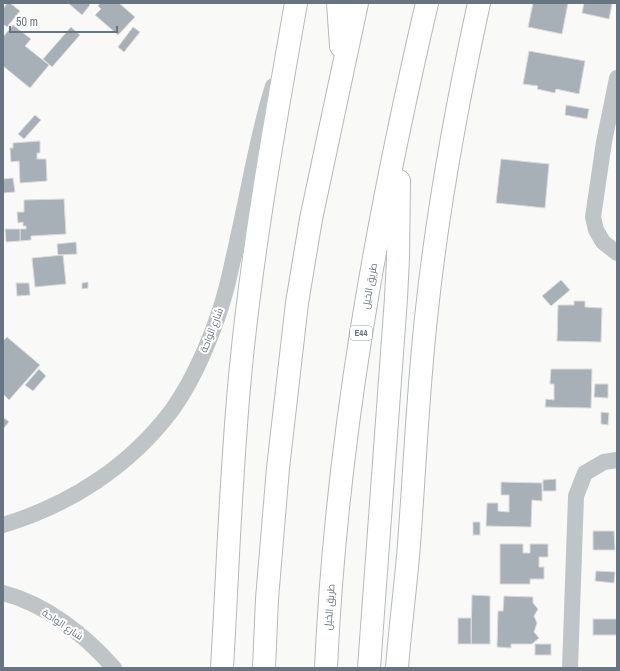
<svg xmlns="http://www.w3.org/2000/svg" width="620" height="671" font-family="'Archivo Narrow',Cairo,sans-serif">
  <rect width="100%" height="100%" fill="#f9faf8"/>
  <g fill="#a8b0b7" stroke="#dbdbda">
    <polygon points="7,3 10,3 20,11 7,27 3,24 3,9"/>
    <polygon points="68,3 88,3 90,5 82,15"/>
    <polygon points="100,3 119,3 135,17 118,35 95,15 101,9 98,6"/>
    <polygon points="533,3 568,3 562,34 528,27"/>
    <polygon points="584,3 606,3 612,4 609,19 582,13"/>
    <polygon points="13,25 31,39 25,46 49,65 30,88 3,66 3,37"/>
    <polygon points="71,27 80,35 52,67 43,59"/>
    <polygon points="133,27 140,32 124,52 118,47"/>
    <polygon points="529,51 585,61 579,94 556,89 555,93 537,89 538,86 523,84"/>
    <polygon points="566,105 589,109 587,119 565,115"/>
    <polygon points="35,115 41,120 24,139 18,134"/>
    <polygon points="40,141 40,153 37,153 37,159 46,159 47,181 20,183 19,161 11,162 10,148 13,148 13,143"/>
    <polygon points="501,159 549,164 545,208 496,203"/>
    <polygon points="13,178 15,192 3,193 3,179"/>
    <polygon points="64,199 66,234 31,236 31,240 20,241 20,229 26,229 26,226 23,226 23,222 18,223 17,212 24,212 24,200"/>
    <polygon points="5,229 20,229 20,241 6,242"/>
    <polygon points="76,242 77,254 58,255 57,244"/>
    <polygon points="63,255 66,284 35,287 32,258"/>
    <polygon points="561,280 570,290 551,306 542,296"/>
    <polygon points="88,282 88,288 82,289 82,283"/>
    <polygon points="16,283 29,283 30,295 17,296"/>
    <polygon points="574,301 585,301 585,307 602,308 601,342 557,341 558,305 574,305"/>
    <polygon points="7,337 40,365 9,400 3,394 3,341"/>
    <polygon points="39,369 46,376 33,391 25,385"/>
    <polygon points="551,369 592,369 591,408 545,407 546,399 554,400 554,384 550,384"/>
    <polygon points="595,384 608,384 608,398 594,397"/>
    <polygon points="601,412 609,413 608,425 601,424"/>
    <polygon points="3,417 9,422 3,429"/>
    <polygon points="556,479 556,491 543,491 543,480"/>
    <polygon points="501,482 542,483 542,501 532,500 531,527 486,526 487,503 498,503 498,511 509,512 509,495 501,495"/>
    <rect x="473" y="522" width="7" height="13"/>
    <polygon points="593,531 614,531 615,550 593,550"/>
    <polygon points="500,544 523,544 523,553 530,553 530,544 548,544 548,557 539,557 539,567 544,567 544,579 530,579 530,584 500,584"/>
    <polygon points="596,571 615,572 614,583 595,581"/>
    <polygon points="472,595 490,596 490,644 471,644"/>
    <polygon points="504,596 533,597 533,603 538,609 534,616 537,623 534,632 539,638 532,644 511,644 511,648 497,647 498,611 503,611"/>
    <rect x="458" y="618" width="13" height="26"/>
    <rect x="593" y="619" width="24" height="16"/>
    <rect x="535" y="644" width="16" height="11"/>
  </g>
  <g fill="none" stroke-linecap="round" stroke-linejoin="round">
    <g stroke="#b5b9bc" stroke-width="24">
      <g id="highway">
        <polyline points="338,3 341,46"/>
        <path d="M222 668C228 567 231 466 241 366 253 244 275 123 296 3"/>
        <polyline points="264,668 267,599 278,468 297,303 311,219 357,3"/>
        <path d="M326 668C336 443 376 222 427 3"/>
        <polyline points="369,668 396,298 398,258 399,181"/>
        <path d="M397 668C400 627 406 585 409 544 415 465 418 387 427 309 438 206 457 104 479 3"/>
      </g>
    </g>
    <g stroke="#bfc4c7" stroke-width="16">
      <polyline points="617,78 604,142 593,217 596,230 603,242 617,253"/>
      <path d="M3 525C70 505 130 466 172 410 196 377 217 325 227 286 236 248 244 210 252 171 258 143 264 114 273 86"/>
      <path d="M3 593C46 604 85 635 114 668"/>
      <polyline points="570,668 576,496 585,473 604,462 617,460"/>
    </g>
    <use href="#highway" stroke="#fff" stroke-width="22"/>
  </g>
  <g text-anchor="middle" stroke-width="4" stroke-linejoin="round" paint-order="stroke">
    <rect fill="#fff" stroke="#949ea7" stroke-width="1" x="350" y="326" width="22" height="14" rx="3"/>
    <g font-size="9" font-weight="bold" fill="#667581">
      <text x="361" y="336">E44</text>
    </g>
    <g font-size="10" fill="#667581" stroke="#fff">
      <text transform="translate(369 286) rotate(-80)" y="4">طريق الخيل</text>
      <text transform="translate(211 330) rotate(-69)" y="4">شارع الواحة</text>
      <text transform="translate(329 607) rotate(-86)" y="4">طريق الخيل</text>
      <text transform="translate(63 624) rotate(34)" y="4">شارع الواحة</text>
    </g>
  </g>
  <rect width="620" height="671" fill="none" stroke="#667581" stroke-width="8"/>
  <path d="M10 26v6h107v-6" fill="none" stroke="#667581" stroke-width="2"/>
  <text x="16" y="26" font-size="12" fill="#667581" stroke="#ffffff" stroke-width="3" paint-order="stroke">50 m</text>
</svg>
